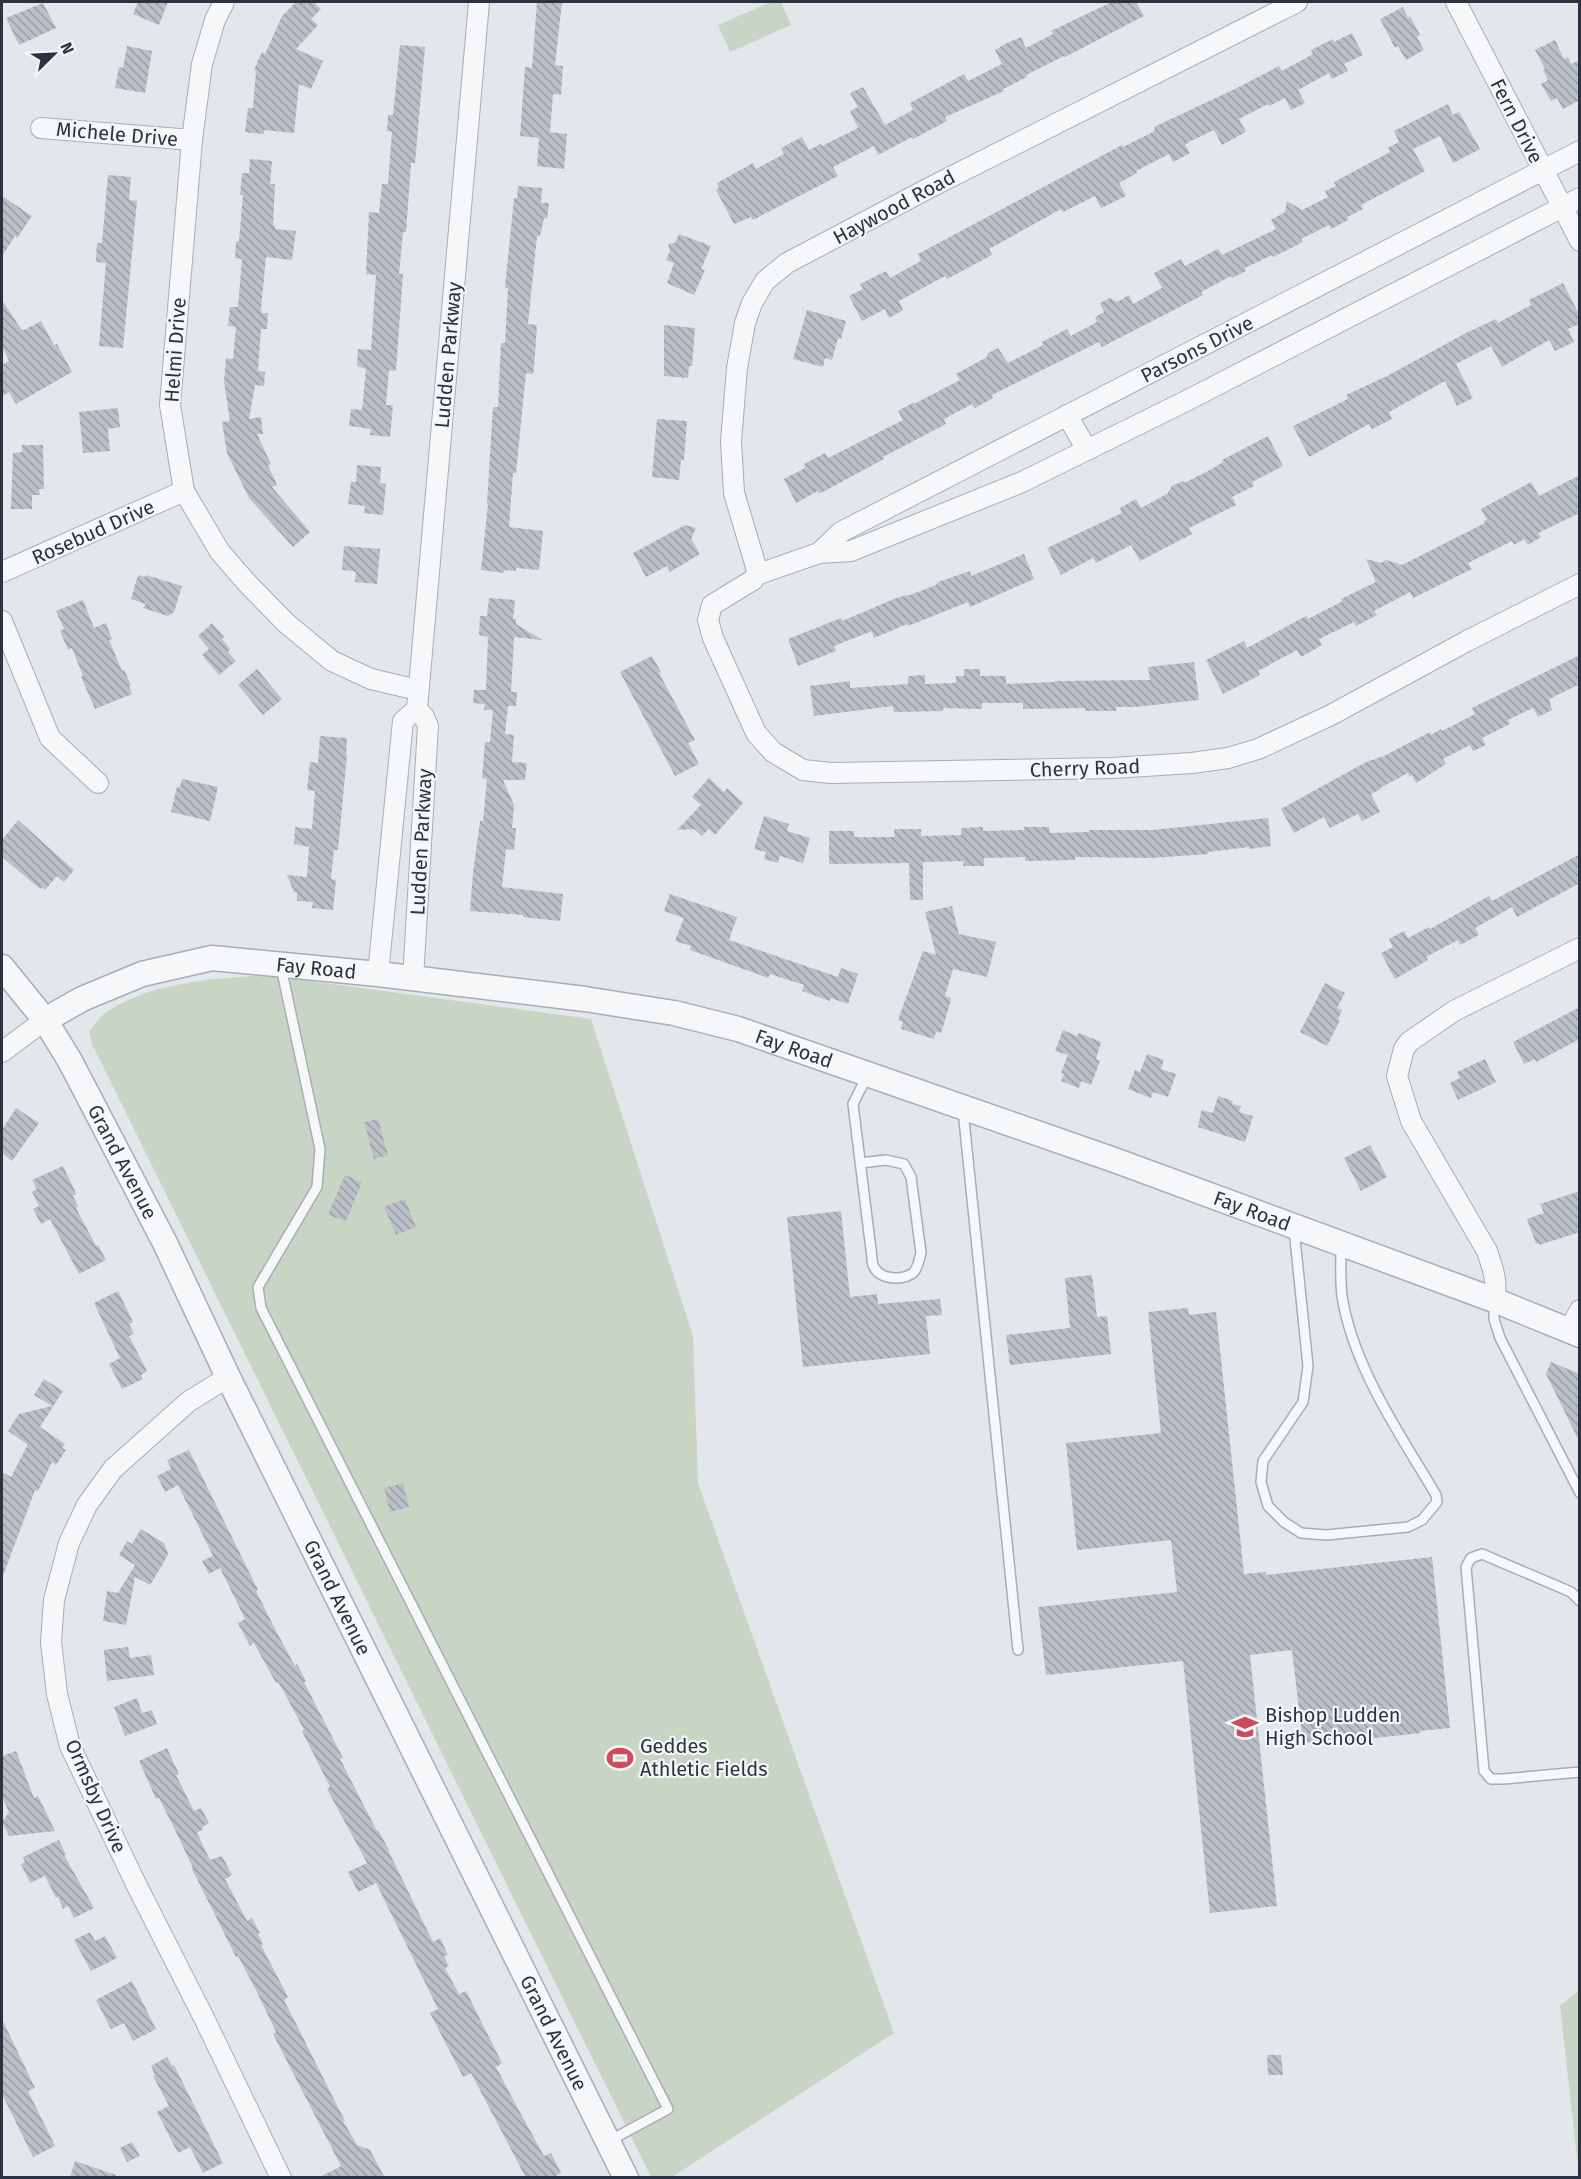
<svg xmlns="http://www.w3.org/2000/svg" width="1581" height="2179" font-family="'Fira Sans',sans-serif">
  <defs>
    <pattern id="building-back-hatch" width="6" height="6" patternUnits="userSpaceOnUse" patternTransform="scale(1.5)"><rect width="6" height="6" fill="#bbbfc8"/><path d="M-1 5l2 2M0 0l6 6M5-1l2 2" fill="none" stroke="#989ca4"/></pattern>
  </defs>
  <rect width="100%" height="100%" fill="#e3e6eb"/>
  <g fill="#c8d5c5">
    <polygon points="771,2 781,2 791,25 730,52 718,25"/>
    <path d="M265 975 591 1019 693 1336 698 1483 894 2033 672 2177H651L92 1044 89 1031C95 1024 101 1015 108 1011 155 981 212 979 265 975Z"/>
    <polygon points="1579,1990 1579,2176 1560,2006"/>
  </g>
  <g fill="url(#building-back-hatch)">
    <polygon points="138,2 168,2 159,25 133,14"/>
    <polygon points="296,2 314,2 321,9 311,19 318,25 296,49 323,61 311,89 299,84 294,133 264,130 264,134 245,132 248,108 253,108 256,71 254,70 262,52 265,54 282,16"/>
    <polygon points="537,2 562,2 555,65 563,66 561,95 553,94 550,132 567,134 564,169 537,166 539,138 520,136 525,67 532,68"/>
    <polygon points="1112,2 1136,2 1144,16 1065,57 1064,56 1026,75 1027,77 1003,89 1004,91 945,117 947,121 913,139 912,137 878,155 874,146 833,167 838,176 753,220 751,217 734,224 716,190 719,188 717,183 753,163 756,169 784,154 781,148 802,137 809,150 821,144 822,146 858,128 850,111 858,107 850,93 863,87 885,125 913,110 910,103 964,74 968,81 1002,64 995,50 1007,43 1021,37 1026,48 1053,34 1051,31"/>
    <polygon points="43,3 56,28 19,45 6,18"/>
    <polygon points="1403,7 1408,18 1410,16 1420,35 1417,37 1424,50 1406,60 1398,46 1395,48 1380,19"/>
    <polygon points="1352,33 1363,55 1344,64 1348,71 1332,79 1329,73 1298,90 1305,103 1291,110 1285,98 1269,106 1268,104 1239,119 1246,132 1222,145 1214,130 1189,142 1185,145 1190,153 1173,162 1169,154 1136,171 1137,173 1119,183 1126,196 1101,208 1095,196 1063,212 1061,209 989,249 992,255 947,279 945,276 899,301 903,310 889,318 885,309 862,321 849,296 863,289 860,284 886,271 890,278 921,261 918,254 1122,145 1123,147 1153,132 1155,129 1154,127 1237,88 1279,66 1282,71 1313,54 1311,50 1333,39 1334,42"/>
    <polygon points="1555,40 1564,59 1568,57 1571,64 1580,60 1580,100 1563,109 1557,98 1551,101 1541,84 1548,80 1543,70 1545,69 1535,50"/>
    <polygon points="400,45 425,47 415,163 411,163 406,232 403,232 399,274 403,274 396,371 389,370 386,405 393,405 390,437 370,435 371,429 349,426 351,409 362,410 366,369 357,366 358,349 371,350 376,275 366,274 369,212 379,213 382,184 388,184 392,132 387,131 388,115 393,115"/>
    <polygon points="127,46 152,51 145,93 115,88 119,67 123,68"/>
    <polygon points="1448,104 1453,115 1459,112 1480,149 1453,163 1440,136 1413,149 1425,171 1361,205 1363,209 1347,217 1348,220 1331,229 1329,225 1301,239 1303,242 1273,257 1272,255 1245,268 1246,271 1232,278 1231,276 1201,292 1203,295 1102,347 1099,342 992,395 993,398 975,408 972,404 944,419 946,424 883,457 884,459 819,494 818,491 796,503 784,479 805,468 804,464 825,453 828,458 903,420 898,411 914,402 914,404 960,380 956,374 987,357 988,353 998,348 1008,363 1043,345 1042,342 1067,329 1071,336 1097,322 1095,317 1104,312 1100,303 1110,298 1117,302 1129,295 1133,304 1162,288 1154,273 1181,259 1185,266 1218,249 1222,255 1276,229 1271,220 1285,212 1287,201 1302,210 1328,197 1325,191 1336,186 1334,182 1390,152 1388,148 1399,142 1394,131"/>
    <polygon points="250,159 272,161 270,184 275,184 273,225 275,225 275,229 296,231 292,260 266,257 261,309 262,313 268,313 267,329 261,329 258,371 265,372 264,386 255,385 249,419 261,417 263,434 257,434 271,464 268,465 277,485 272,487 310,532 293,547 249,498 227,453 222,422 230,421 224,381 226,358 233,359 236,327 228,326 230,307 238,307 242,259 235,258 236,241 239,241 243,195 240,195 242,173 249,173"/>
    <polygon points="108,175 131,177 129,200 137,201 123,348 99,346 106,263 96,262 97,243 102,243"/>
    <polygon points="518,186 542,188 541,203 549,203 547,219 544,218 540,236 537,236 528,324 537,325 534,368 533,374 526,373 516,473 513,473 509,527 543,531 539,570 516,568 516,571 504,570 504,573 481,570 488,504 487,504 493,407 498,407 501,343 505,343 508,288 505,288 514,198 517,198"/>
    <polygon points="2,196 32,216 17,238 15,236 2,256"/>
    <polygon points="679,234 711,246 701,269 705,270 694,295 667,283 674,263 666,260 670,251 668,244 675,243"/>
    <polygon points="1563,283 1580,316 1580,324 1568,329 1574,342 1555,351 1549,340 1502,367 1491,346 1456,364 1473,398 1457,406 1445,381 1389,412 1392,419 1372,429 1369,424 1309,457 1293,426 1348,399 1346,395 1387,376 1466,333 1496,319 1498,323 1531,305 1529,300"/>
    <polygon points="2,300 21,329 24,330 41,321 54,345 57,344 72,372 16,404 9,392 2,396 2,365 9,361 2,346"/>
    <polygon points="807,310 846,321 841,339 838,338 832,360 825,358 823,367 793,359"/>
    <polygon points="664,325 695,328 692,366 689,366 688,378 664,376"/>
    <polygon points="118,408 120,427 108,429 110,451 83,453 79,412"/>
    <polygon points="657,419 687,421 684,460 681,460 679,480 652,477"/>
    <polygon points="1268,436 1283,466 1252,482 1254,486 1232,497 1236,505 1189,528 1192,534 1140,561 1131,545 1096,563 1093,558 1061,575 1047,548 1122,513 1120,508 1136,499 1141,508 1167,494 1172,486 1183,481 1184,483 1212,469 1223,462 1222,460"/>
    <polygon points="22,445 43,445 44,489 39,489 40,495 32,495 32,509 11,509 13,453 22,452"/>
    <polygon points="357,465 381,467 380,483 386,484 383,515 364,513 365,506 348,504 351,482 356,482"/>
    <polygon points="1580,475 1580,513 1538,533 1541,537 1528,545 1524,539 1514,545 1512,541 1468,563 1472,569 1413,598 1410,592 1374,611 1377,615 1356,626 1354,622 1319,639 1322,645 1301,657 1297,650 1258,671 1260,675 1223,694 1206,660 1244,641 1247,648 1306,616 1308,619 1343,601 1341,599 1376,582 1366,559 1381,563 1386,560 1402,565 1485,523 1484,521 1487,520 1481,509 1531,482 1539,496"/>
    <polygon points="685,525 696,528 691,539 700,554 670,572 667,566 646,577 633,553"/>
    <polygon points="344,546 380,549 377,584 355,582 356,573 354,571 342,570"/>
    <polygon points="1024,554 1034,579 970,607 968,602 908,626 907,624 874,638 872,631 834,646 836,651 798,666 788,639 841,618 842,621 899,597 910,595 936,585 938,582 970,571 971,576"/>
    <polygon points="138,575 145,577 146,575 182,586 174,612 168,616 143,608 146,604 131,599"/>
    <polygon points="489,598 515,600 513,619 516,619 516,624 542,640 514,637 511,692 517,692 516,706 508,706 505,734 514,735 512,762 527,763 525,780 503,780 514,805 512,828 516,828 514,850 506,849 502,887 563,894 560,921 523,917 523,915 470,911 473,873 480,821 483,821 487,779 482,778 485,742 490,742 493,710 484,710 485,704 473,703 474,690 486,690 488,637 479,635 480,616 487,616"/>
    <polygon points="83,600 94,628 106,623 112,639 109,640 122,671 124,670 131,685 129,686 132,694 95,709 81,677 83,676 72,648 68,650 60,631 64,629 56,611"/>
    <polygon points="212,623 224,637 222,639 230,649 228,652 236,661 219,675 202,655 209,649 198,636"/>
    <polygon points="1580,655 1580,684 1549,699 1552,710 1538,717 1533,708 1508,720 1510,724 1482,738 1486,745 1473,751 1470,745 1443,759 1446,764 1416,783 1412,775 1410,777 1408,773 1380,788 1381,789 1371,794 1380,812 1362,821 1358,814 1330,828 1324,817 1294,833 1281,809 1366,762 1384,756 1430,732 1431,735 1441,729 1442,731 1475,714 1472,708"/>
    <polygon points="652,656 661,672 659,673 695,740 688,743 699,764 675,776 620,672"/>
    <polygon points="1194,662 1199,700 1135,707 1116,707 1116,711 1085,711 1085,708 1023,709 1023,703 982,703 982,709 943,708 943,711 894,712 893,706 814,716 810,686 850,681 850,688 908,684 908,676 925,675 925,684 956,683 956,676 964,676 964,669 980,669 980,676 1006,676 1006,684 1055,682 1055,681 1150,680 1148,667"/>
    <polygon points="257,669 282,699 263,715 238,685"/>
    <polygon points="320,736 347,738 346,755 347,755 338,850 334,850 331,879 336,880 333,910 312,908 313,902 297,901 297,892 294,892 287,875 307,877 309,847 294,844 295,827 312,829 315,791 307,790 310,762 318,763"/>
    <polygon points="709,778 724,792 727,788 743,803 715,835 709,829 702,836 694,829 677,830 701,805 692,797"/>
    <polygon points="182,779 218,787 210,821 171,812 177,787 180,787"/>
    <polygon points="764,816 789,824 787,831 810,838 803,863 780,856 778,863 764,859 766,852 754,849"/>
    <polygon points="1268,818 1271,846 1249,849 1249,847 1208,852 1208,854 1152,858 1075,857 1075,860 1025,861 1025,857 984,858 984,866 963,866 964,861 923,862 923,900 910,900 909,863 829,864 829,831 854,831 854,837 895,837 894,829 921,829 921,836 961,835 961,828 983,827 983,831 1024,830 1024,827 1049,827 1050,833 1089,832 1089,830 1153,830"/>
    <polygon points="18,820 74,870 64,882 57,876 45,890 42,887 40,889 2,857 2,840"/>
    <polygon points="1580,854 1580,883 1517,917 1512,907 1475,928 1479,935 1460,945 1458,940 1426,957 1428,960 1395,979 1381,953 1393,947 1389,939 1404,931 1408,938 1429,927 1430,929 1489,896 1492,901"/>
    <polygon points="670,894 737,917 729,940 838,977 841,968 858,974 848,1004 831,998 830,1001 802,991 804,985 770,974 768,978 749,971 690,950 691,946 675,941 684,918 664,911"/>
    <polygon points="952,906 959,934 996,942 987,977 953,969 945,996 951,998 949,1007 941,1033 936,1032 934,1039 901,1029 903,1022 898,1020 923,951 936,955 925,912"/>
    <polygon points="1325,983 1345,993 1337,1008 1342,1010 1338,1019 1340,1020 1327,1046 1300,1032"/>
    <polygon points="1580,1007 1580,1039 1536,1062 1535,1059 1524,1064 1513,1042"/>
    <polygon points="1063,1030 1077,1036 1079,1033 1101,1042 1096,1059 1100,1061 1091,1085 1081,1081 1079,1088 1061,1081 1064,1074 1061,1073 1068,1055 1055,1051"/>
    <polygon points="1147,1054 1164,1060 1161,1069 1176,1074 1168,1097 1153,1092 1151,1098 1128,1089 1135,1070 1140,1072"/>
    <polygon points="1485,1059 1496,1082 1458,1100 1450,1083 1460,1078 1457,1072"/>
    <polygon points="1218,1096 1233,1101 1232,1104 1241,1106 1239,1112 1253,1116 1245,1142 1198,1127 1201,1112 1202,1110 1213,1113"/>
    <polygon points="16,1108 39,1123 12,1161 2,1153 2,1130"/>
    <polygon points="378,1119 388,1155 374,1159 364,1122"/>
    <polygon points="1370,1145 1387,1177 1361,1191 1344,1158"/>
    <polygon points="63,1166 74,1189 76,1194 73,1196 78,1206 76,1208 96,1246 98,1245 106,1260 79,1274 50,1219 41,1224 33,1209 39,1206 32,1192 37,1189 32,1180"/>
    <polygon points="345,1175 362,1182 346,1221 328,1215"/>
    <polygon points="1580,1191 1580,1232 1539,1245 1538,1243 1536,1244 1527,1219 1544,1213 1540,1204"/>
    <polygon points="405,1199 416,1227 396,1235 384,1207"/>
    <polygon points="841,1211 850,1297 877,1294 878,1304 940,1299 942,1315 926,1316 930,1354 803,1367 787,1217"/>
    <polygon points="1092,1275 1097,1317 1107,1316 1111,1354 1010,1365 1006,1335 1070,1328 1065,1278"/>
    <polygon points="118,1291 133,1322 129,1324 134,1334 129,1336 147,1371 141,1375 143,1379 122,1389 109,1364 120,1358 94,1303"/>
    <polygon points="1188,1308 1189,1315 1216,1312 1244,1574 1266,1572 1266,1575 1432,1557 1450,1728 1420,1731 1421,1733 1337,1742 1337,1739 1303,1743 1292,1650 1250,1655 1277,1906 1210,1913 1183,1661 1046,1675 1038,1607 1177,1592 1171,1540 1077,1550 1066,1443 1161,1433 1148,1312"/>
    <polygon points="1551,1362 1580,1374 1580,1443 1546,1374"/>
    <polygon points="44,1379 63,1391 40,1427 65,1444 62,1448 66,1450 56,1465 52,1462 38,1491 35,1490 3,1576 2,1575 2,1472 11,1477 27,1446 27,1444 8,1431 19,1414 52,1406 34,1395"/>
    <polygon points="189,1450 258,1590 256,1591 274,1627 295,1666 297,1664 306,1681 304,1682 343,1758 340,1759 377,1831 378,1830 389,1850 388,1850 433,1942 440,1938 448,1955 444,1956 449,1966 445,1968 459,1994 466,1991 502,2063 496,2067 516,2105 544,2156 551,2153 561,2173 552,2178 526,2178 471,2073 463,2077 430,2013 438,2009 376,1883 358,1892 348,1872 367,1863 327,1789 330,1787 302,1731 304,1730 283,1690 278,1682 276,1683 254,1643 250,1646 238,1623 245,1619 220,1568 209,1574 202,1561 213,1556 178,1485 165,1492 157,1476 171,1469 167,1460"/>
    <polygon points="403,1483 409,1507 390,1512 384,1488"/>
    <polygon points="141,1529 164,1543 168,1554 164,1562 150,1585 135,1577 126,1625 103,1621 107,1591 118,1593 135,1565 119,1555 127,1541 132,1544"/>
    <polygon points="128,1647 130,1658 151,1655 154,1675 107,1681 104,1650"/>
    <polygon points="137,1698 142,1713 152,1710 157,1724 125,1736 114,1707"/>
    <polygon points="167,1748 179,1774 176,1775 194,1811 201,1808 209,1823 202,1827 203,1829 197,1833 210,1860 222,1856 232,1875 225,1879 247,1921 252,1918 260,1933 258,1934 263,1944 261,1945 288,1997 284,2000 345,2121 343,2121 357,2145 370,2150 385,2178 318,2178 341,2166 273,2034 276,2032 257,1992 238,1956 236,1957 192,1869 193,1868 177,1834 159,1798 156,1799 139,1761"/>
    <polygon points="16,1751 34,1798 38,1796 55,1831 9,1836 2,1822 9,1812 2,1797 2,1756"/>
    <polygon points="59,1840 66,1855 64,1855 94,1908 74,1918 68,1906 63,1909 58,1897 56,1898 45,1876 30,1883 21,1864 25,1862 23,1857"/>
    <polygon points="90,1932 95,1941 105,1936 117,1958 91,1971 74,1940"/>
    <polygon points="132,1981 156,2029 133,2041 124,2023 111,2029 96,2000"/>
    <polygon points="2,2019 35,2088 28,2091 55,2146 33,2157 2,2094"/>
    <polygon points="1267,2055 1281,2055 1283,2075 1268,2075"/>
    <polygon points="167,2057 172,2066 174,2065 223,2163 203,2173 190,2147 178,2153 157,2112 169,2106 153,2076 155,2075 151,2066"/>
    <polygon points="132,2142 140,2156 127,2162 120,2148"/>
    <polygon points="75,2161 116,2175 116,2178 70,2178"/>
  </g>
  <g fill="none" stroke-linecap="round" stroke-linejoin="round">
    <g stroke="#a8adb5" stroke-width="12">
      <g id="service">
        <polyline points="281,967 320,1149 317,1187 258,1287 261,1308 668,2109 609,2141"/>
        <polyline points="963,1110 1018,1650"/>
        <path d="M860 1163 886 1160 904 1164 911 1177 921 1253C919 1260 918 1267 914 1272 904 1281 880 1280 874 1267 872 1264 872 1261 872 1258L853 1104 867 1076"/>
        <path d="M1294 1229 1308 1366 1303 1402 1263 1461 1261 1482 1268 1506 1284 1522 1301 1533 1326 1535 1408 1527 1422 1520 1437 1502 1436 1495C1400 1434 1353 1367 1342 1296 1340 1280 1341 1262 1341 1246"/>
        <polyline points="1494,1302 1494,1319 1500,1338 1580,1493"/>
        <polyline points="1580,1601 1571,1592 1482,1554 1471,1558 1466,1567 1484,1771 1491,1779 1503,1779 1580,1772"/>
      </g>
    </g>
    <g stroke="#a8adb5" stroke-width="22">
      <g id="minor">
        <polyline points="224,2 215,20 202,64 192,140 170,405 184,491 220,552 247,583 286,623 332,661 371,679 418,690"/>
        <polyline points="1456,2 1580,241"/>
        <polyline points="41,128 192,140"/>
        <polyline points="1067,415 1087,450"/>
        <polyline points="819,553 841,532 1580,151"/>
        <polyline points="2,572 184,491"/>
        <polyline points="756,575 753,580 712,605 708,620 713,638 756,733 773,752 803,770 831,773 1113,768 1192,763 1228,758 1258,749 1331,715 1467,641 1580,584"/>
        <polyline points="756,575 819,553 851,551 1022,482 1186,401 1580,198"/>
        <polyline points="756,575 757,570 734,493 731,441 737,368 745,323 752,303 765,281 787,263 931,187 1297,2"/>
        <polyline points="2,621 50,738 98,783"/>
        <polyline points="378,974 403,721 417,709 479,2"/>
        <polyline points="413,979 428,726 424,717 417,709"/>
        <polyline points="2,1052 45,1020"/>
        <path d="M1494 1300C1498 1281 1493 1269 1487 1251L1411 1121 1397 1076 1404 1049 1409 1042 1454 1011 1580 948"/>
        <polyline points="1569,1331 1580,1310"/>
        <polyline points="228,1377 188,1402 113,1469 87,1505 69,1543 54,1600 51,1642 57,1694 70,1746 137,1886 204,2018 281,2178"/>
      </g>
    </g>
    <g stroke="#a8adb5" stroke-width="27">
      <g id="tertiary">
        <path id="s1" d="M2 967 45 1020 70 1061 165 1243 228 1377 626 2178"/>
        <path id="s2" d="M45 1020 82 999 142 974 212 958 378 974 585 999 674 1013 738 1029 1117 1161 1494 1300 1580 1335"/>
      </g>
    </g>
    <use href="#service" stroke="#f6f7f9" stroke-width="9"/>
    <use href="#minor" stroke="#f6f7f9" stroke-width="20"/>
    <use href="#tertiary" stroke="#f6f7f9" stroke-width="24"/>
  </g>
  <defs>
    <g id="school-bare" transform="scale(2.07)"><path d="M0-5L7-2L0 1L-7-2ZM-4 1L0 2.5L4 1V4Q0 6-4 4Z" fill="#cc4c5b" stroke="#f3f5f8" stroke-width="2.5" paint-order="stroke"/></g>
    <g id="stadium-bare" transform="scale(2.07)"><path d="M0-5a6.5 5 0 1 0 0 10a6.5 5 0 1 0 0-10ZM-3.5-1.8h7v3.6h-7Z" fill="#cc4c5b" stroke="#f3f5f8" stroke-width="2.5" paint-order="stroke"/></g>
  </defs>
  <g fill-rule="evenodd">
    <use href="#school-bare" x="1245" y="1727"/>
    <use href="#stadium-bare" x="620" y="1758"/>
  </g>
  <g text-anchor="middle" stroke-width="4.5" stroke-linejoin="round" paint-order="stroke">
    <g font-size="20" fill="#2b3343" stroke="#f3f5f8">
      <text transform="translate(1517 121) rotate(63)" y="7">Fern Drive</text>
      <text transform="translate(117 134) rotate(5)" y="7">Michele Drive</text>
      <text transform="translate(894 207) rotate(-28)" y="7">Haywood Road</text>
      <text transform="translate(1197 349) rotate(-27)" y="7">Parsons Drive</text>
      <text transform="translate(175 350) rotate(-86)" y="7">Helmi Drive</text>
      <text transform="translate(448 355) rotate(-85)" y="7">Ludden Parkway</text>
      <text transform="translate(93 532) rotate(-24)" y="7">Rosebud Drive</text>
      <text transform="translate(1085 768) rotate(-2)" y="7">Cherry Road</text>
      <text transform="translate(421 842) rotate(-87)" y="7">Ludden Parkway</text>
      <text dy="7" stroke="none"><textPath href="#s2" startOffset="284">Fay Road</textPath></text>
      <text dy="7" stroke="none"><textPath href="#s2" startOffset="770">Fay Road</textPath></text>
      <text dy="7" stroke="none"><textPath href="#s1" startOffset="230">Grand Avenue</textPath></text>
      <text dy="7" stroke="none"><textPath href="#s2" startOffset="1256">Fay Road</textPath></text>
      <text dy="7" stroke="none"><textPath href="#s1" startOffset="716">Grand Avenue</textPath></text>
      <text transform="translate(96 1796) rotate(66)" y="7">Ormsby Drive</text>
      <text dy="7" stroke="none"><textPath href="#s1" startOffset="1202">Grand Avenue</textPath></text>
    </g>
    <g font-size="20" fill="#2b3343" stroke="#f3f5f8" text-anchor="start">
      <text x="1265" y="1722">Bishop Ludden<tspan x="1265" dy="23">High School</tspan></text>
      <text x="640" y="1753">Geddes<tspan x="640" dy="23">Athletic Fields</tspan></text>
    </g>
  </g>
  <rect width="1581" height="2179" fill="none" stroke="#2b3343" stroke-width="6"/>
  <g transform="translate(54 54) rotate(66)" stroke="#f3f5f8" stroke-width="4.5" paint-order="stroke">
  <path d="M0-4.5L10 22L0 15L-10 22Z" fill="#2b3343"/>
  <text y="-9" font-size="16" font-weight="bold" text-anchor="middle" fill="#2b3343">N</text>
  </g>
</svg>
